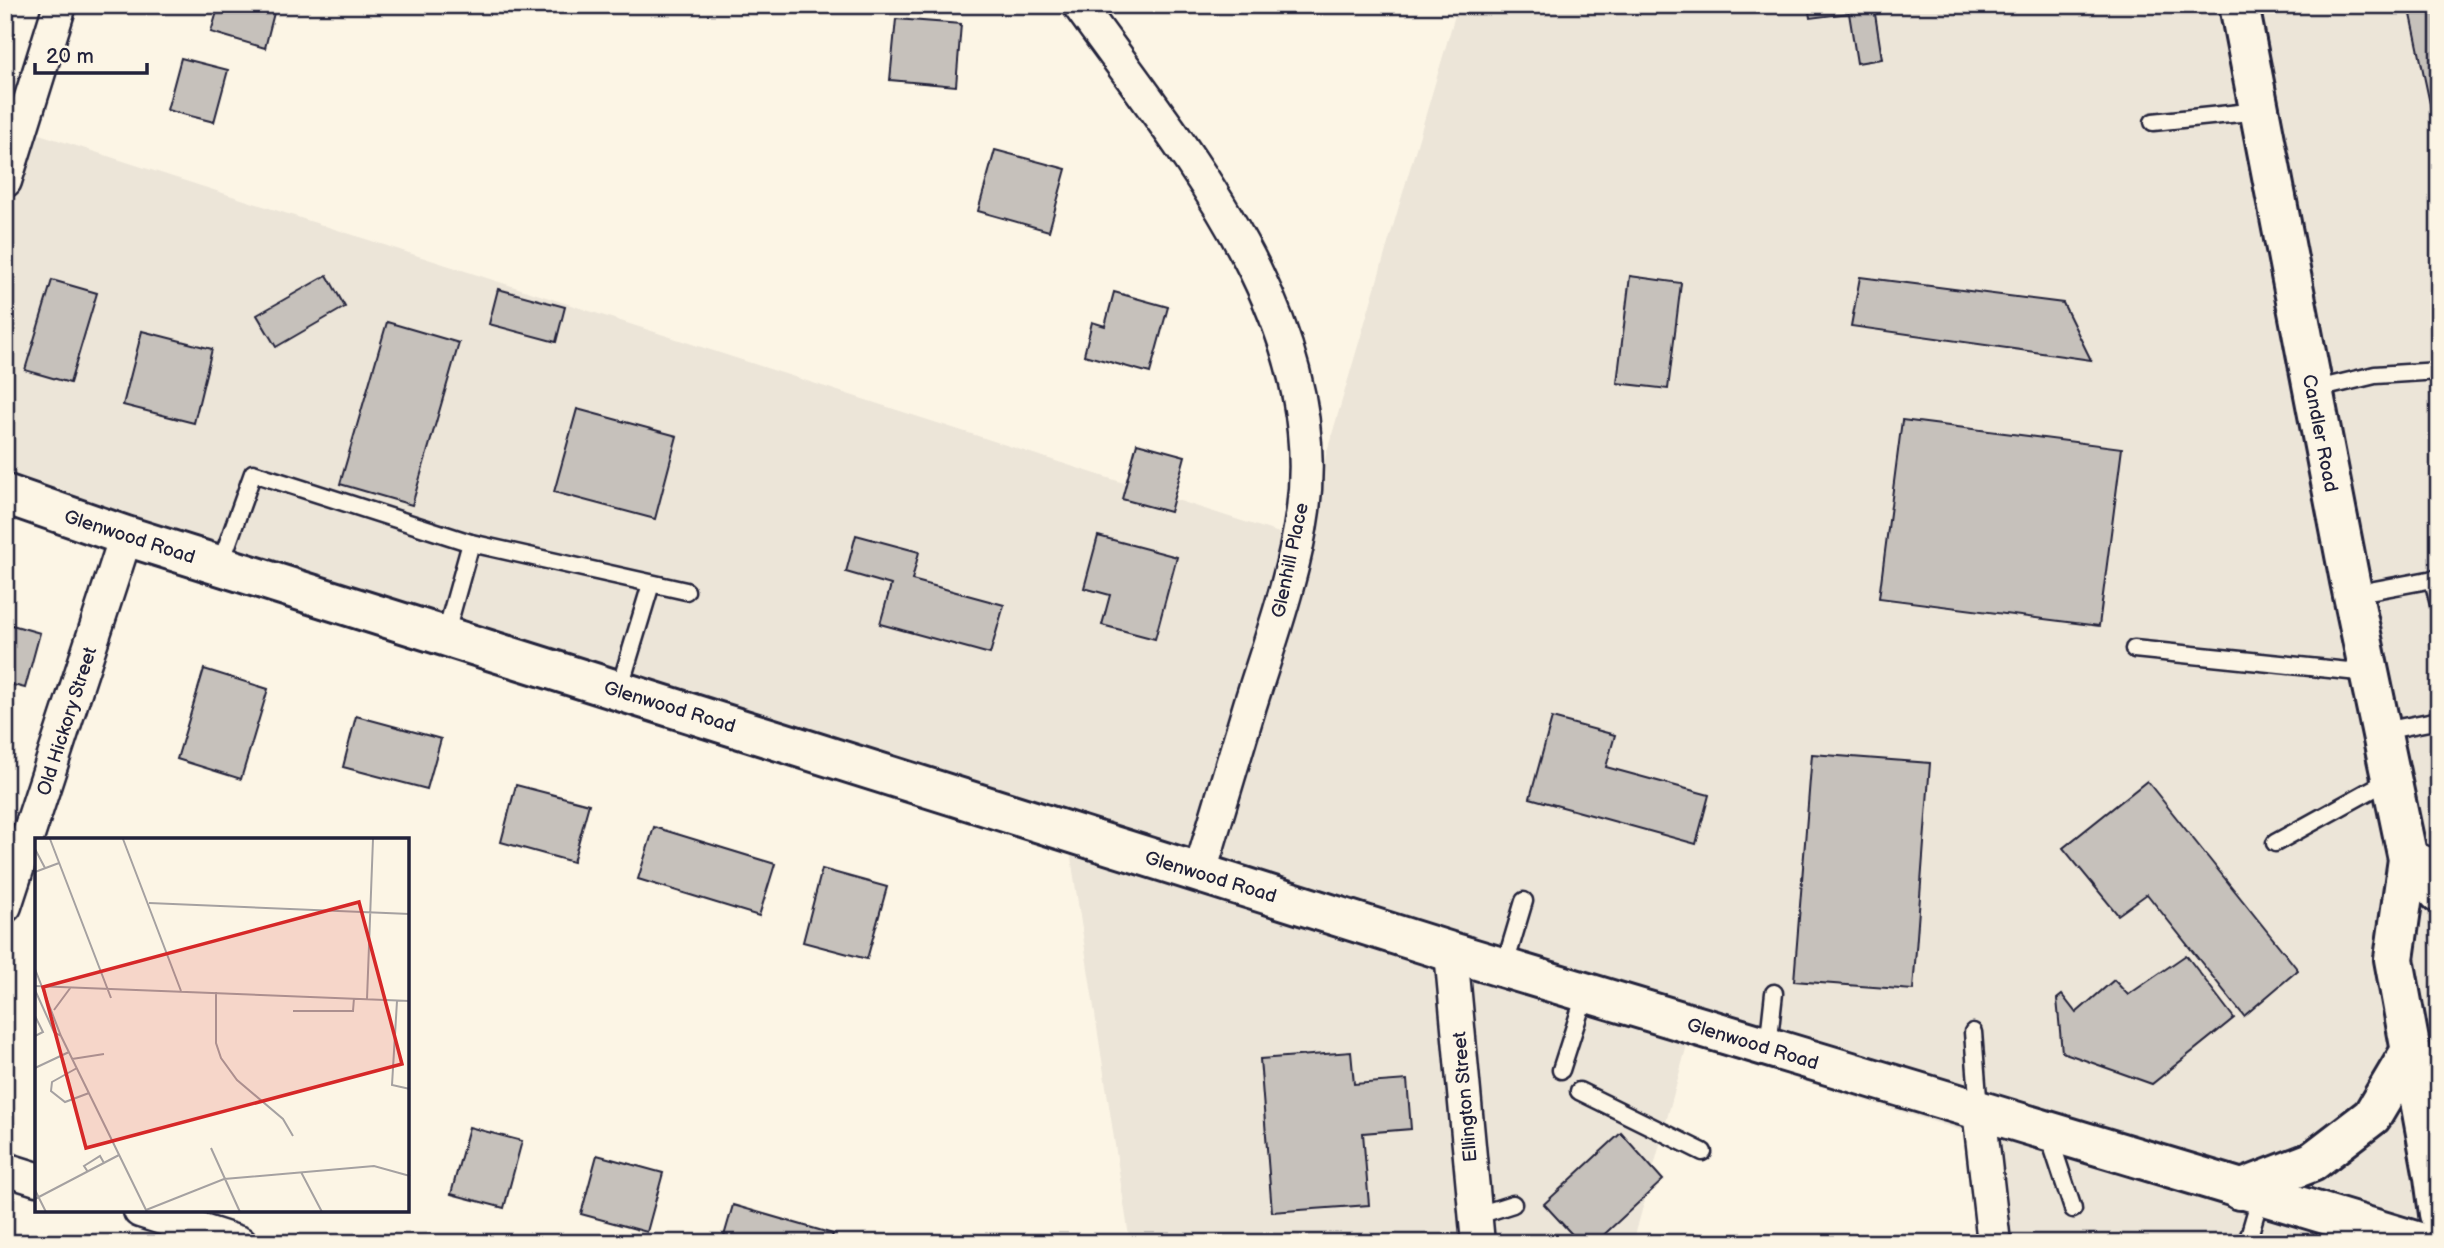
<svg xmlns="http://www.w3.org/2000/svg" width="2444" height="1248" font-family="'Balsamiq Sans',sans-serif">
  <rect width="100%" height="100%" fill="#fcf5e5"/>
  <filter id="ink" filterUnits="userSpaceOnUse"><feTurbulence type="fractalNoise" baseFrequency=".0143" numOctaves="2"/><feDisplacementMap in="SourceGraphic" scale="14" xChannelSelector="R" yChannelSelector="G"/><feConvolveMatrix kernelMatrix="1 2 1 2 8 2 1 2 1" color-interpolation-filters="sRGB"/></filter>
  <g filter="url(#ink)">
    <polygon fill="#ece5d8" points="1458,5 2439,5 2439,1243 2002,1243 1992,1140 1687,1045 1633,1243 1130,1243 1070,851 5,497 5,123 1301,540"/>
    <g fill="#c6c1bb" stroke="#22223b" stroke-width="2">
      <polygon points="219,5 276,5 265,48 211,32"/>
      <polygon points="1808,5 1935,5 1875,14 1882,59 1857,63 1849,13 1810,18"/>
      <polygon points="2409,5 2439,5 2439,146"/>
      <polygon points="896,19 961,24 956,86 890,80"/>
      <polygon points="181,58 228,70 214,122 167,110"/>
      <polygon points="995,150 1066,169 1049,231 978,211"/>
      <polygon points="327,275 345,307 276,347 257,315"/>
      <polygon points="1630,276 1681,283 1668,389 1617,383"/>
      <polygon points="1860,277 2063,303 2091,360 1851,326"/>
      <polygon points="52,280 97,293 70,383 25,370"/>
      <polygon points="498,289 565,307 556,342 489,324"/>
      <polygon points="1114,292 1168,307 1150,373 1084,355 1092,322 1105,326"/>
      <polygon points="387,322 459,343 412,505 340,484"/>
      <polygon points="142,331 212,349 194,423 123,405"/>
      <polygon points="577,409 677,436 655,519 554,492"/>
      <polygon points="1902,420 2122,448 2099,626 1879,598"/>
      <polygon points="1137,443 1185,456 1170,512 1122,499"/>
      <polygon points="856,535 919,552 912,580 1004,605 990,654 880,624 891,585 846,572"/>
      <polygon points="1098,536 1177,557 1155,639 1102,625 1110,595 1084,588"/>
      <polygon points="5,623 40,633 25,688 5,683"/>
      <polygon points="204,669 268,689 241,779 177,759"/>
      <polygon points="356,716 441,739 427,789 343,767"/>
      <polygon points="1552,718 1615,735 1606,767 1709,795 1696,844 1530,798"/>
      <polygon points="1812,754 1930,763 1913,990 1794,981"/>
      <polygon points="2147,781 2298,970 2244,1016 2147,894 2118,915 2063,848"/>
      <polygon points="516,785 589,804 573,862 501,842"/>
      <polygon points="654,827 775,864 759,916 638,879"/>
      <polygon points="822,869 887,887 867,959 803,942"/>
      <polygon points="2186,955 2234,1018 2152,1084 2062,1052 2057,999 2062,995 2076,1013 2114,980 2128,995"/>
      <polygon points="1351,1052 1354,1084 1407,1080 1411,1129 1363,1133 1369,1205 1272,1212 1260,1059"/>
      <polygon points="469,1127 522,1141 504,1208 451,1194"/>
      <polygon points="1621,1133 1663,1180 1595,1243 1580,1243 1544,1204"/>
      <polygon points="597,1155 663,1173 647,1232 581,1214"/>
      <polygon points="733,1205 833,1234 830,1243 722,1243"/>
    </g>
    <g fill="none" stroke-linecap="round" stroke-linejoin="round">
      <g stroke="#22223b" stroke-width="21">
        <g id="lane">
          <polyline points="2153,122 2259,111"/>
          <polyline points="2313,390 2375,375 2439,371"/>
          <polyline points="220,565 253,473 471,543 686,591"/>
          <polyline points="2433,579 2439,605"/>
          <polyline points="2353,594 2439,578"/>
          <polyline points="445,636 471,543"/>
          <polyline points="2134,649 2368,673"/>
          <polyline points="619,690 651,584"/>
          <polyline points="2383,731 2439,720"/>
          <polyline points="2275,843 2391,779"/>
          <polyline points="2415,850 2439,860"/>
          <polyline points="1504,968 1524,901"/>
          <polyline points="1973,1032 1979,1110"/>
          <polyline points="1768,1047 1774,993"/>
          <polyline points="1561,1070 1586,992"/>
          <polyline points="1579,1091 1703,1152"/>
          <polyline points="2048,1133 2073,1209"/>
          <polyline points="1475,1216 1513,1204"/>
          <polyline points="2247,1243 2261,1195"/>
        </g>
      </g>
      <g stroke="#22223b" stroke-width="37">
        <g id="street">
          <path d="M1079 5C1183 151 1328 317 1303 510 1294 577 1270 641 1250 705 1233 760 1217 816 1200 872"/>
          <polyline points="5,181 60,5"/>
          <polyline points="5,906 126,536"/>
          <polyline points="1451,952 1478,1243"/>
          <polyline points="1979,1110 1994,1243"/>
          <polyline points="5,1169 37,1179"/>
          <polyline points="140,1211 240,1243"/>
        </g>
      </g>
      <g stroke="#22223b" stroke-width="44">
        <g id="secondary">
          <polyline points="2239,5 2350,581 2408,859 2394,959 2434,1177 2439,1214"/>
          <polyline points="5,494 126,536 1451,952 2422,1243"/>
          <polyline points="2408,859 2439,893"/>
          <polyline points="2240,1190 2312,1162 2372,1116 2410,1052"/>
        </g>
      </g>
      <use href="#lane" stroke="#fcf5e5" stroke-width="16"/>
      <use href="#street" stroke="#fcf5e5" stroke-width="32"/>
      <use href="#secondary" stroke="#fcf5e5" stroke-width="38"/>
    </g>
  </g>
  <g text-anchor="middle" stroke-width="6" stroke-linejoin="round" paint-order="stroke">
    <g font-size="19" fill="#22223b" stroke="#fcf5e5">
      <text transform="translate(2321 433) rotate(79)" y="7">Candler Road</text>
      <text transform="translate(130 536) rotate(18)" y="7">Glenwood Road</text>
      <text transform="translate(1289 560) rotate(-78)" y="7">Glenhill Place</text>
      <text transform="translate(670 706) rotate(17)" y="7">Glenwood Road</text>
      <text transform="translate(66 721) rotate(-72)" y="7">Old Hickory Street</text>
      <text transform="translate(1211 876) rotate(17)" y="7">Glenwood Road</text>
      <text transform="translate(1753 1043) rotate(17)" y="7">Glenwood Road</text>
      <text transform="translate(1464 1097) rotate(-95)" y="7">Ellington Street</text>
    </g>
  </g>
  <g transform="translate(35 838)">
    <rect width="374" height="374" fill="#fcf5e5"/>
    <path fill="none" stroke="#a5a1a1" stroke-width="2" d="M15 1 76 160M88 1 146 153M0 11 10 30M0 34 24 25M114 65 375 76M0 131 26 198 112 374M0 148 375 163M0 152 19 194 26 198M181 154V205L186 220 202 242 248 281 258 298M332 161 338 1M362 163 357 247 375 251M19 172 36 149M258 173H318L319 160M0 178 8 194 0 198M37 221 69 216M0 230 34 214M42 230 17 244 16 253 30 264 54 255M176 310 205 374M53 334 49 328 65 318 69 325M266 334 287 374M0 352 11 374M0 361 84 317M111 372 189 341 339 328 375 338"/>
    <path fill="#d62828" fill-opacity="0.15" stroke="#d62828" stroke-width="3.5" d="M324 64 367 226 51 310 8 149Z"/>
    <rect width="374" height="374" fill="none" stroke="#22223b" stroke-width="3.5"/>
  </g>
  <rect width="2444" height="1248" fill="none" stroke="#fcf5e5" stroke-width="28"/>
  <rect x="14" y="14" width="2416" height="1220" fill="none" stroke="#22223b" stroke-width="2.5" filter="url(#ink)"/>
  <path d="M35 63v10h112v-10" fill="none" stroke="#22223b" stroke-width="3.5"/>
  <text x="46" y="63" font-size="21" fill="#22223b" stroke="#fcf5e5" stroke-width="5" paint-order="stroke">20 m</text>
</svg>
